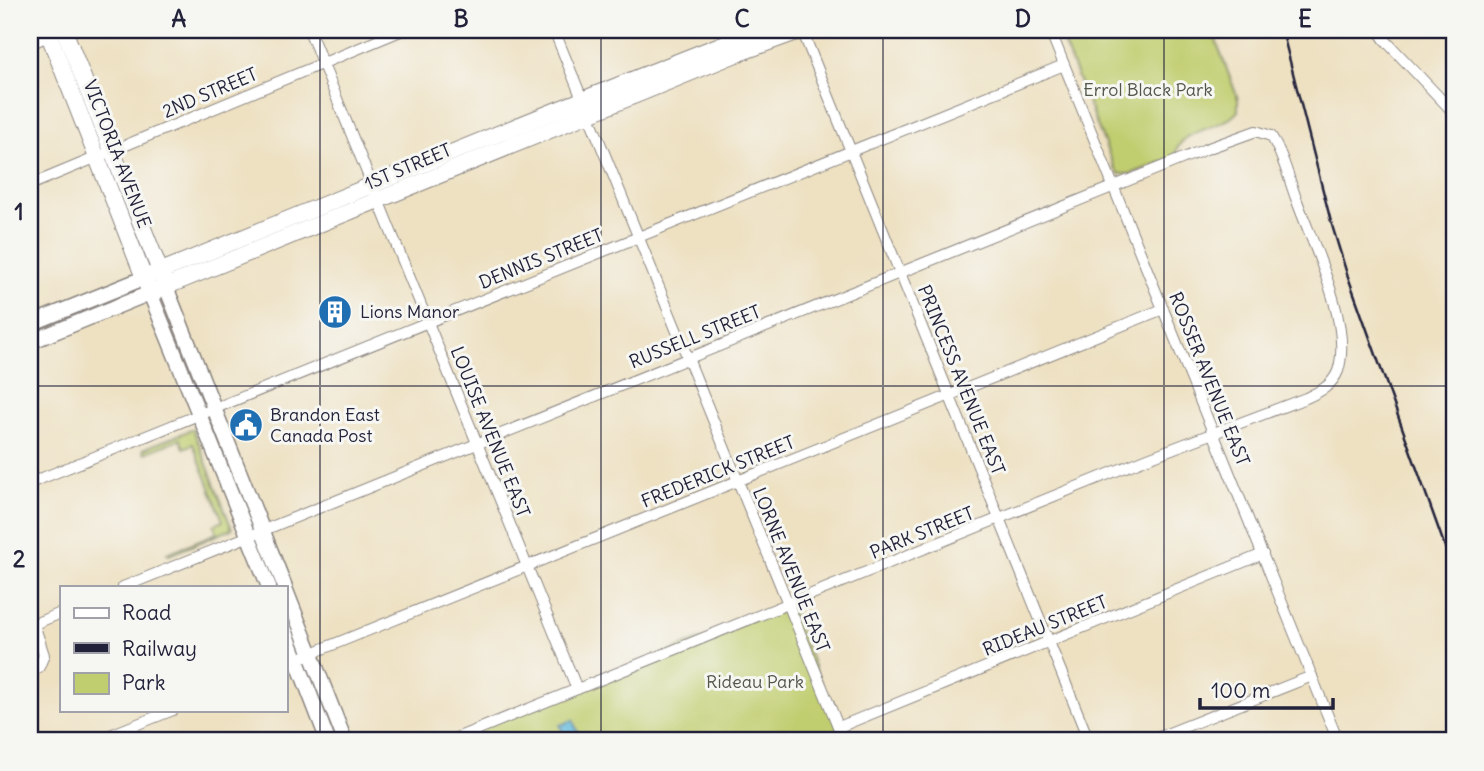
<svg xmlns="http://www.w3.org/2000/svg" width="1484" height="771" font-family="Delius,sans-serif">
  <rect width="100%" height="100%" fill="#f6f6f2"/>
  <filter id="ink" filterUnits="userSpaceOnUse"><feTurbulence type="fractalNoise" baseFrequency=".0143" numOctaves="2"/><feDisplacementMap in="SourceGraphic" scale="14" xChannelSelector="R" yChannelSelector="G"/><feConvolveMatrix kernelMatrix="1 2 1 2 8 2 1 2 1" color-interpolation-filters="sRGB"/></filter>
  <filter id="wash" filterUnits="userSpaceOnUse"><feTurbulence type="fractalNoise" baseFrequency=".00686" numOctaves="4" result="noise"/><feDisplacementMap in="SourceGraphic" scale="28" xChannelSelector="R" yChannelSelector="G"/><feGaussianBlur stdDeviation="1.57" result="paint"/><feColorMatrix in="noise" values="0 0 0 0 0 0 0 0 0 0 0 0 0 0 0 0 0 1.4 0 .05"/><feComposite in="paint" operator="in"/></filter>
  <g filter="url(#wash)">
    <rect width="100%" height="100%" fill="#eee1c2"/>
    <g fill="#c1ce70" stroke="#727856" stroke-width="2">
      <path d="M1058 30H1212L1238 99V111C1222 132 1178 126 1175 157L1131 174H1119L1115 169Z"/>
      <polygon points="193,429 232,529 169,555 167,553 217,533 214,525 223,521 193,444 184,448 180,439 145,453 143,449"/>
      <polygon points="789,604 844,741 449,741"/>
    </g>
    <polygon fill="#5fb9dc" stroke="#406e8c" stroke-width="2" points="573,720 581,741 566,741 560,725"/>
  </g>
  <g filter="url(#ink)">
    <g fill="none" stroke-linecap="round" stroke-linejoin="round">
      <g stroke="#88827e" stroke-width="12">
        <g id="minor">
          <polyline points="309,30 577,689"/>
          <polyline points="554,30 844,741"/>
          <polyline points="802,30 1089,741"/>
          <polyline points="1050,30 1338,741"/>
          <polyline points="1378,30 1385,40 1454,113"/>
          <polyline points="30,44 53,34"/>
          <polyline points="30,185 403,30"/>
          <polyline points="30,483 1064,65"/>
          <path d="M123 587 1206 149 1256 131 1271 136C1283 154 1289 180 1297 201 1313 245 1353 325 1338 371 1332 386 1319 392 1306 398L1148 458 449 741"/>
          <polyline points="34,624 61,613"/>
          <polyline points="30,628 34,624 44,655 39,667 30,673"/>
          <polyline points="285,664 1163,309"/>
          <polyline points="839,727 1263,554"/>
          <polyline points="95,741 173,710"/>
          <polyline points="1149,741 1312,676"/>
        </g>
      </g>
      <g stroke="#88827e" stroke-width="17">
        <g id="secondary">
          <polyline points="166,287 285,587"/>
          <polyline points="30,324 144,278"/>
          <polyline points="30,342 150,293 269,587"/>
          <polyline points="285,588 345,741"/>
          <polyline points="285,630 328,741"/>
        </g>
      </g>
      <g stroke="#88827e" stroke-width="18">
        <g id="primary">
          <polyline points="47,30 150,293 736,54 802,30"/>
          <polyline points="64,30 164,281"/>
          <path d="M144 278C349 195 553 110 759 30"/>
        </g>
      </g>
      <use href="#minor" stroke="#fff" stroke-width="10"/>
      <use href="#secondary" stroke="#fff" stroke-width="14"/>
      <use href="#primary" stroke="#fff" stroke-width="16"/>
      <g stroke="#22223b" stroke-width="2.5">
        <polyline points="1282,30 1331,222 1347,274 1454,572"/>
        <polyline points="1446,565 1454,588"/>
      </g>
    </g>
  </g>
  <path fill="none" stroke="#22223b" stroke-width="2" stroke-opacity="0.55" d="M320 30V741M601 30V741M883 30V741M1164 30V741M30 386H1454"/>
  <defs>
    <g id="building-disc" transform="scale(1.75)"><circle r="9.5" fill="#1f6fb2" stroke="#f6f6f2"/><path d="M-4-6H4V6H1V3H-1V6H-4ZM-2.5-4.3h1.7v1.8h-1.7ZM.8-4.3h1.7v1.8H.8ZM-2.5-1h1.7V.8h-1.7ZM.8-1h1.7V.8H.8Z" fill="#fff"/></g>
    <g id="civic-disc" transform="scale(1.75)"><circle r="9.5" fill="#1f6fb2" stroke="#f6f6f2"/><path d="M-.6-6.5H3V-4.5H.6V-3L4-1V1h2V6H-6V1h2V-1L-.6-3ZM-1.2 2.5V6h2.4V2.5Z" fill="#fff"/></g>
  </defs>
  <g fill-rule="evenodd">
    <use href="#building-disc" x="335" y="312"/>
    <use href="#civic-disc" x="246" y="425"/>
  </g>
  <g text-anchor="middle" stroke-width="6" stroke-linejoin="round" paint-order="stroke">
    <g font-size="18" fill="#52564b" stroke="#f6f6f2">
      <text x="1148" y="96">Errol Black Park</text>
      <text x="755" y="688">Rideau Park</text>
    </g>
    <g font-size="18" fill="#22223b" stroke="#f6f6f2">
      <text transform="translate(210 93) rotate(-23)" y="6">2ND STREET</text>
      <text transform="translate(117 154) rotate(69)" y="6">VICTORIA AVENUE</text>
      <text transform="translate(408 167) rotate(-23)" y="6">1ST STREET</text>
      <text transform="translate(541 259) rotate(-22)" y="6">DENNIS STREET</text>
      <text transform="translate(695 337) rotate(-22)" y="6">RUSSELL STREET</text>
      <text transform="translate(1209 379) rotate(68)" y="6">ROSSER AVENUE EAST</text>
      <text transform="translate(961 380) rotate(68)" y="6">PRINCESS AVENUE EAST</text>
      <text transform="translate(490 432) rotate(68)" y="6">LOUISE AVENUE EAST</text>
      <text transform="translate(718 472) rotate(-22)" y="6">FREDERICK STREET</text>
      <text transform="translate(922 533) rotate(-22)" y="6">PARK STREET</text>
      <text transform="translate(791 570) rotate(68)" y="6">LORNE AVENUE EAST</text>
      <text transform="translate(1045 626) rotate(-22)" y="6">RIDEAU STREET</text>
    </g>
    <g font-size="18" fill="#22223b" stroke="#f6f6f2" text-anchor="start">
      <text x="360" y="318">Lions Manor</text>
      <text x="270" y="421">Brandon East<tspan x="270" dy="21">Canada Post</tspan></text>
    </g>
  </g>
  <rect width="1484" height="771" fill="none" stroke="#f6f6f2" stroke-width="77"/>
  <rect x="60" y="586" width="228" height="126" fill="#f6f6f2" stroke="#a1a1a9" stroke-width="2"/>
  <rect x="74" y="608" width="35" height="10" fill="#ffffff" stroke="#a1a1a9" stroke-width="2"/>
  <text x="122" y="620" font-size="21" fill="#22223b">Road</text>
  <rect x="74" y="643" width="35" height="10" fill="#22223b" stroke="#a1a1a9" stroke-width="2"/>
  <text x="122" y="656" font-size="21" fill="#22223b">Railway</text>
  <rect x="74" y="673" width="35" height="21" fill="#c1ce70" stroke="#a1a1a9" stroke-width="2"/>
  <text x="122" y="690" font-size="21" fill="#22223b">Park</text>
  <path d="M1200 698v10h133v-10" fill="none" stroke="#22223b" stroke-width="3.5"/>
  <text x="1211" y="698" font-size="21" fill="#22223b" stroke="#f6f6f2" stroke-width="5" paint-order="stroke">100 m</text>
  <rect x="38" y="38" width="1408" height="694" fill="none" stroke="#22223b" stroke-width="2.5"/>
  <g font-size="23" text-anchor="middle" font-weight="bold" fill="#22223b">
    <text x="179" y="27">A</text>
    <text x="461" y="27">B</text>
    <text x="742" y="27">C</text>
    <text x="1023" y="27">D</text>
    <text x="1305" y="27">E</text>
    <text x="19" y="220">1</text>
    <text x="19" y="567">2</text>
  </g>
</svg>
